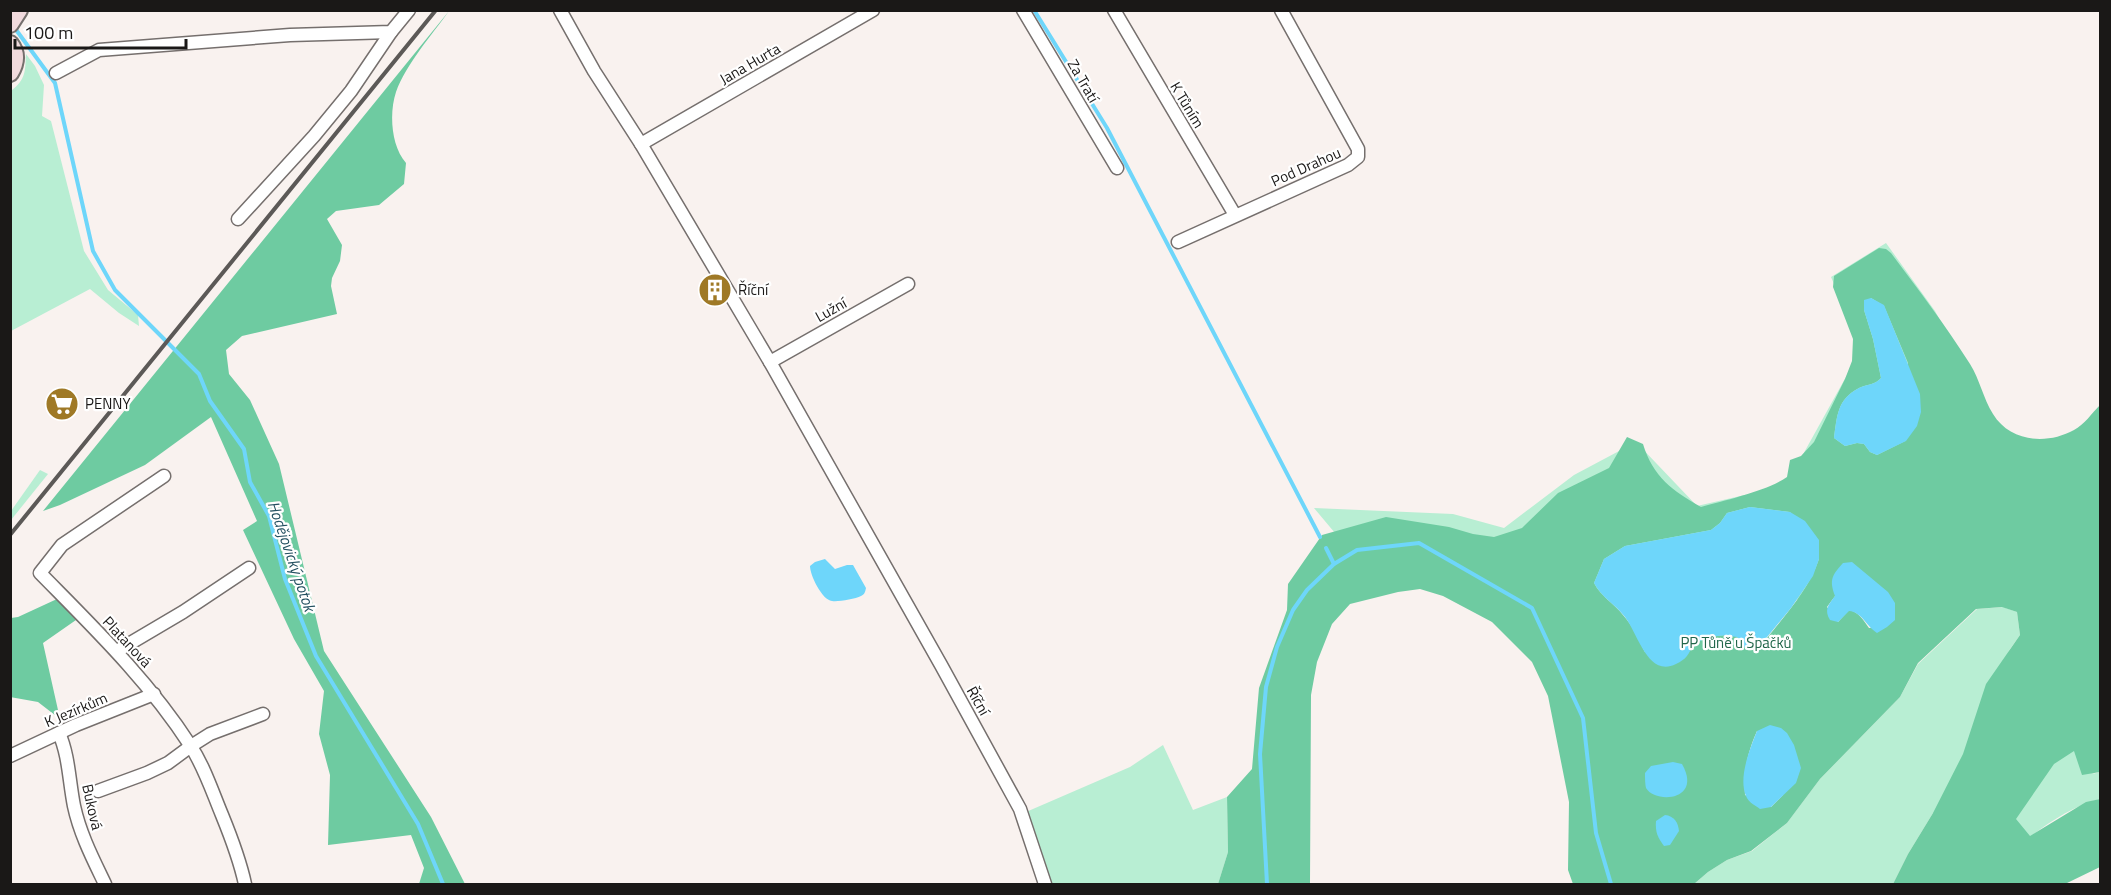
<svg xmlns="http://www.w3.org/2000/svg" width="2111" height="895" font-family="'Titillium Web',sans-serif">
  <rect width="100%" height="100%" fill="#f9f2ef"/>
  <g fill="#b8eed3">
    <path d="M26 54 35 66 44 85 42 116 51 121 84 251 108 290 138 315 139 326 119 313 90 289 11 331V91C26 79 25 72 26 54Z"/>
    <path d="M1886 243 1935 311 1969 373 2100 770 2092 774 2100 772V799C2076 805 2050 821 2030 837L2022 829 1933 813 1908 854 1893 884H1694L1708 872 1727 860 1752 851 1787 823 1820 779 1900 697 1918 664 1977 609 2003 607 2017 612 2020 635 2008 652 2032 628 2016 601 1559 596 1340 539 1314 508 1453 514 1504 528 1574 475 1636 442 1697 506 1775 488 1791 476 1862 348 1831 277Z"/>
    <polygon points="40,470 48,474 11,520 11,511"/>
    <polygon points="1163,745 1193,810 1227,797 1228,852 1218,884 1052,884 1026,812 1130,767"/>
  </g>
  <g fill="#6ecba1" fill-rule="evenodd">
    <path d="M449 11C432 35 406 64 396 92 389 113 391 146 406 163L404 184 379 205 336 211 327 219 342 245 340 261 332 278 331 286 337 314 242 336 226 350 229 374 250 400 279 464 324 651 431 817 465 884H419L424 868 411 835 328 845 330 775 319 734 324 691 294 639 243 530 257 521 211 417 145 465 60 505 43 511Z"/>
    <path d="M1879 248 1886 249 1891 253C1918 289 1946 326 1970 364 1980 380 1983 398 1993 414 2010 442 2047 445 2074 430 2084 425 2092 413 2100 405V772L2082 775 2074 751 2054 764 2016 819 2030 836 2086 802 2100 799V867L2065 884H1893L1908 854 1933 813 1963 754 1986 684 2020 635 2017 612 2002 607 1976 609 1918 663 1900 697 1820 779 1787 823 1751 851 1727 860 1708 872 1694 884H1573L1568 870 1569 802 1548 696 1532 662 1492 622 1443 596 1420 589 1398 592 1350 604 1332 624 1317 662 1311 695 1310 884H1218L1228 852 1227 797 1252 769 1259 688 1287 610 1288 584 1322 535 1386 517 1449 527 1473 534 1494 537 1522 528 1558 493 1609 468 1627 437 1643 444C1653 477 1673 491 1701 507 1726 500 1767 491 1787 477L1790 460 1801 456 1814 442 1845 379 1852 361 1853 339 1833 287 1834 276ZM1871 298 1884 306 1908 363 1905 441 1877 455 1870 452 1864 444 1857 443 1845 446 1834 438C1837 417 1837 399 1859 388 1867 384 1875 385 1881 378L1873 339 1864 310ZM1750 507 1790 512 1819 559C1809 589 1787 613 1767 638L1727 635 1710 636 1693 644 1645 652C1638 639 1633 626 1623 615 1614 603 1601 597 1594 583L1604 559 1625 546 1711 530 1720 523 1727 513ZM1835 596 1887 627 1869 628C1863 620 1859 612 1849 610L1838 622 1827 607ZM1757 731 1783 795 1771 807 1745 795C1744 769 1747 754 1757 731Z"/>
    <polygon points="57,599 76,620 43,643 60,719 38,702 10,697 11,618 18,617"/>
  </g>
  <g fill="#6ed6fa">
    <path d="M1871 298 1884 305 1920 394 1921 412 1917 426 1906 441 1877 455 1870 452 1864 444 1857 443 1845 446 1834 438C1837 417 1837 399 1859 388 1867 384 1875 385 1881 378L1873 339 1864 310V300Z"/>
    <path d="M1750 507 1790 512 1805 521 1819 540V559L1813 576 1791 608 1758 648 1746 649 1737 637C1719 633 1708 637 1693 644 1689 655 1686 659 1676 664 1648 678 1638 634 1625 617 1615 604 1602 598 1594 583L1604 559 1625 546 1711 530 1720 523 1727 513Z"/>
    <path d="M825 559 835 569 847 565H853L866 588C865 592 865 594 861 596 855 599 838 602 832 601 822 600 810 575 810 566L815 562Z"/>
    <path d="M1852 562 1888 592 1895 603V620L1887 627 1877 633C1866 626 1862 612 1849 611L1838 622 1830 620C1824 610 1828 605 1835 596 1829 580 1832 575 1843 563Z"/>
    <path d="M1770 725 1781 728 1787 733 1794 745 1801 768 1796 783 1771 807 1760 809C1755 805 1749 803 1746 796 1738 777 1750 749 1757 731Z"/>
    <path d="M1673 762 1682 764C1703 801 1655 804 1646 788 1645 784 1645 778 1645 773L1651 766Z"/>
    <path d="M1665 815C1674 816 1678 822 1679 831L1670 845 1664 846C1658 838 1655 832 1656 821Z"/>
  </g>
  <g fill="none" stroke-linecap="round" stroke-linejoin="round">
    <g stroke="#6ed6fa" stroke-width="4">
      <polyline points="1034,10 1107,128 1320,537"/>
      <polyline points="14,27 55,83 93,251 115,290 199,374 210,401 244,449 250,482 269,516 285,579 316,656 418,824 443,884"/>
      <polyline points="1326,548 1334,564"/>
      <polyline points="1267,884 1260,754 1266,687 1277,647 1293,610 1307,590 1334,564 1357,550 1419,543 1532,608 1583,718 1596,833 1611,884"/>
    </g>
    <g stroke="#756f6d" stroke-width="15">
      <g id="street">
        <polyline points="560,10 594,71 641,144 770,362 941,665 1020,809 1045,884"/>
        <polyline points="1023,10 1117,168"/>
        <polyline points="1114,10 1235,215"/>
        <polyline points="56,73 99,50 290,35 391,32 409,10"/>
        <polyline points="641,144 873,10"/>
        <polyline points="238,219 314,136 351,91 391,32"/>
        <polyline points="1178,242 1348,165 1358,157 1358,149 1281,10"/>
        <polyline points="770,362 908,284"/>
        <path d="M164 476 62 545 40 573C93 627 148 680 190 745 204 766 212 791 222 815 231 837 240 861 245 884"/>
        <polyline points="117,651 183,612 249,568"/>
        <path d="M59 733C69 756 69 781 74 806 80 834 93 859 105 884"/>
        <polyline points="10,756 76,725 154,694"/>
        <polyline points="98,791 147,773 168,763 191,746 210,734 263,714"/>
      </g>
    </g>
    <g stroke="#756f6d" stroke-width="20">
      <g id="secondary">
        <polyline points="10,24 19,10"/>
        <path d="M10 44C17 53 16 63 10 73"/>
      </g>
    </g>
    <use href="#street" stroke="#fff" stroke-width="12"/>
    <use href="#secondary" stroke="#f1dadd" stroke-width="16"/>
    <polyline stroke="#5c5957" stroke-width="4" points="10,535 436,10"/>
  </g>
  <defs>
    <g id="building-disc" transform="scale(1.725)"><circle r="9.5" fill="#9f7926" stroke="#fff"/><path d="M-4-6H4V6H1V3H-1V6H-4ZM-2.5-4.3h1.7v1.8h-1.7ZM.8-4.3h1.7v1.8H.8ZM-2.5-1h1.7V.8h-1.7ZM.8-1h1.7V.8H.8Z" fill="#fff"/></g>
    <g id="supermarket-disc" transform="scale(1.725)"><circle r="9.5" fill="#9f7926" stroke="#fff"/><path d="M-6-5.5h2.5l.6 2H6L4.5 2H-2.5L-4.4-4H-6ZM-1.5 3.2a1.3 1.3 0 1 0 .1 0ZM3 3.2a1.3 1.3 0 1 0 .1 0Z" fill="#fff"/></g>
  </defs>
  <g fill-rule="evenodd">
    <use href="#building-disc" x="715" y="290"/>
    <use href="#supermarket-disc" x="62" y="404"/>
  </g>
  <g text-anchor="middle" stroke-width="4.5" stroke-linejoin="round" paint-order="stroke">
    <g font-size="15" fill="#1a1817" stroke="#fff">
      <text transform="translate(750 64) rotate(-30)" y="5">Jana Hurta</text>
      <text transform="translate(1083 81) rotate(60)" y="5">Za Tratí</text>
      <text transform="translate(1187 105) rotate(59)" y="5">K Tůním</text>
      <text transform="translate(1306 167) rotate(-24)" y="5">Pod Drahou</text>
      <text transform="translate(831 310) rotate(-29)" y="5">Lužní</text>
      <text transform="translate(127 642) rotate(47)" y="5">Platanová</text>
      <text transform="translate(978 701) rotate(61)" y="5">Říční</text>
      <text transform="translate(76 710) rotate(-23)" y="5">K Jezírkům</text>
      <text transform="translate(92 807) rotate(77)" y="5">Buková</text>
    </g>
    <g font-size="15" fill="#1a1817" stroke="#fff" text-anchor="start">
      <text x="738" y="295">Říční</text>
      <text x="85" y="409">PENNY</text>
    </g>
    <g font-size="15" fill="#21664a" stroke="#fff">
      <text x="1736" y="648">PP Tůně u Špačků</text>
    </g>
    <g font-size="16" font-style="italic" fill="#235060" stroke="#fff">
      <text transform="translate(292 556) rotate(71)" y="6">Hodějovický potok</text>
    </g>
  </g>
  <rect width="2111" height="895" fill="none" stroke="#1a1817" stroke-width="24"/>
  <path d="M15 39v9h171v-9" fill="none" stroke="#1a1817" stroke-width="3"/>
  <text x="24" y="39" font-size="18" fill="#1a1817" stroke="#ffffff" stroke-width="4.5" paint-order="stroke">100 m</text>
</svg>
